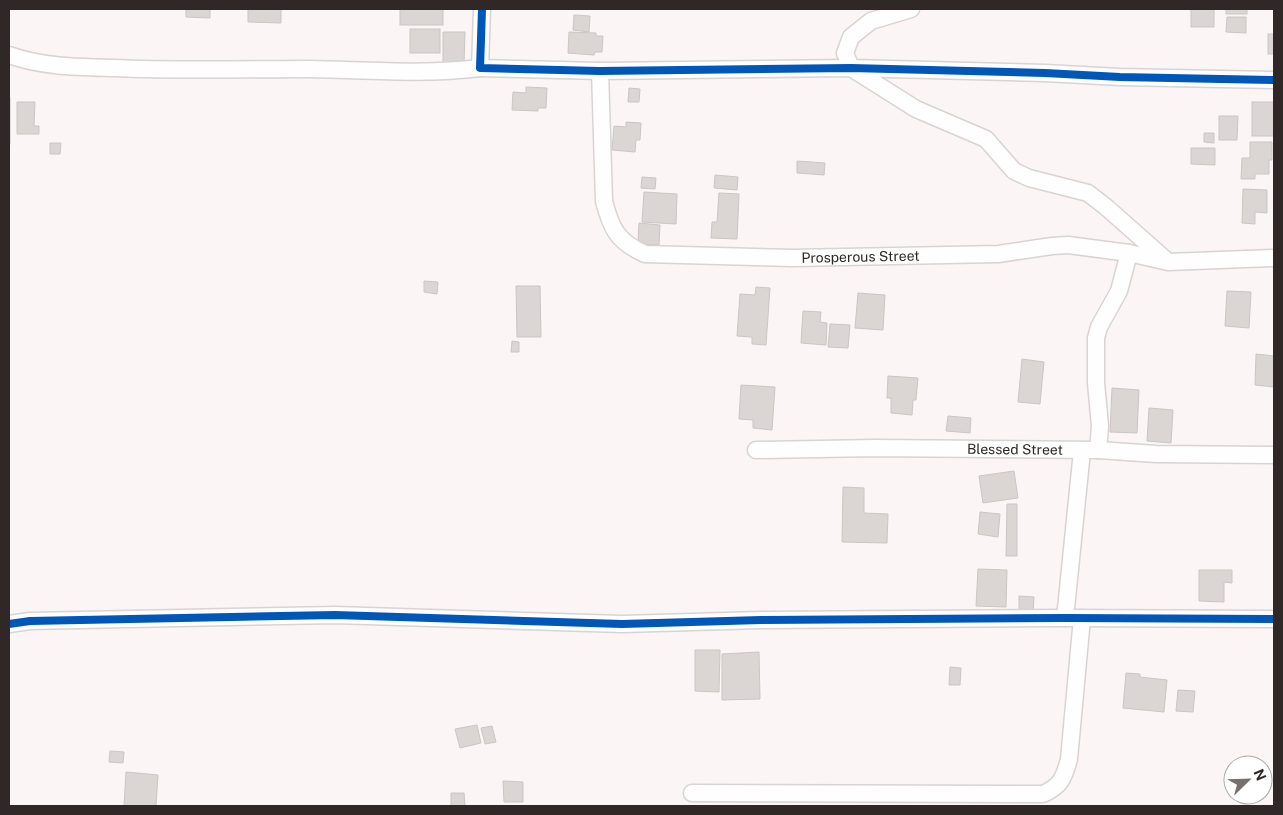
<svg xmlns="http://www.w3.org/2000/svg" width="1283" height="815" font-family="'Public Sans',sans-serif">
  <rect width="100%" height="100%" fill="#fbf6f5"/>
  <g fill="#dbd6d4" stroke="#cbc6c4">
    <polygon points="186,9 210,9 210,18 186,17"/>
    <polygon points="248,9 281,9 281,23 248,22"/>
    <rect x="400" y="9" width="43" height="16"/>
    <rect x="1191" y="9" width="23" height="18"/>
    <rect x="1226" y="9" width="21" height="5"/>
    <polygon points="574,15 590,16 589,32 573,30"/>
    <polygon points="1227,17 1246,17 1246,33 1226,32"/>
    <rect x="410" y="29" width="30" height="24"/>
    <polygon points="443,32 465,32 464,65 443,65"/>
    <polygon points="569,32 596,33 596,36 603,36 602,52 595,52 594,55 568,53"/>
    <rect x="1268" y="34" width="6" height="20"/>
    <polygon points="526,87 547,88 546,108 538,108 538,111 512,110 513,92 526,93"/>
    <polygon points="629,88 640,89 639,102 628,102"/>
    <rect x="9" y="98" width="1" height="46"/>
    <polygon points="17,102 35,102 34,126 39,126 39,134 17,134"/>
    <rect x="1252" y="102" width="22" height="34"/>
    <polygon points="1219,116 1238,116 1237,140 1219,140"/>
    <polygon points="626,122 641,123 640,140 636,140 635,152 612,150 614,126 626,127"/>
    <polygon points="1204,133 1214,133 1214,143 1204,142"/>
    <polygon points="1250,142 1272,142 1272,160 1269,160 1269,174 1255,174 1255,179 1241,179 1242,158 1250,158"/>
    <polygon points="50,143 61,143 60,154 50,154"/>
    <polygon points="1191,148 1215,148 1215,165 1191,164"/>
    <polygon points="797,161 825,163 824,175 797,173"/>
    <polygon points="715,175 738,177 737,190 714,188"/>
    <polygon points="642,177 656,178 655,189 641,188"/>
    <polygon points="1243,189 1267,190 1267,213 1255,212 1255,224 1242,223"/>
    <polygon points="644,192 677,194 676,224 642,222"/>
    <polygon points="719,193 739,194 737,239 711,238 712,222 717,222"/>
    <polygon points="639,223 660,225 659,245 638,244"/>
    <polygon points="424,281 438,282 437,294 424,292"/>
    <polygon points="516,286 540,286 541,337 517,337"/>
    <polygon points="756,287 770,288 766,345 752,344 752,337 737,336 740,294 755,295"/>
    <polygon points="1227,291 1251,292 1249,328 1225,326"/>
    <polygon points="858,293 885,295 883,330 855,328"/>
    <polygon points="803,311 821,312 820,322 827,323 826,345 801,343"/>
    <polygon points="830,324 850,325 848,348 828,347"/>
    <polygon points="512,341 519,342 519,352 511,352"/>
    <polygon points="1256,354 1274,356 1274,387 1255,385"/>
    <polygon points="1022,359 1044,362 1040,404 1018,402"/>
    <polygon points="888,376 918,378 916,400 913,400 912,415 891,413 891,398 887,398"/>
    <polygon points="741,385 775,387 772,430 753,428 753,420 739,419"/>
    <polygon points="1112,388 1139,390 1137,433 1110,432"/>
    <polygon points="1149,408 1173,410 1171,443 1147,441"/>
    <polygon points="948,416 971,418 970,433 946,431"/>
    <polygon points="1014,471 1018,498 983,503 979,476"/>
    <polygon points="843,487 864,488 864,513 888,514 887,543 842,542"/>
    <polygon points="1007,504 1017,504 1017,556 1006,556"/>
    <polygon points="980,512 1000,514 998,537 978,534"/>
    <polygon points="978,569 1007,570 1006,607 976,606"/>
    <polygon points="1199,570 1232,570 1232,583 1224,582 1224,602 1199,601"/>
    <polygon points="1019,596 1034,597 1033,615 1019,614"/>
    <polygon points="695,650 720,650 719,692 695,691"/>
    <polygon points="759,652 760,699 722,700 722,654"/>
    <polygon points="950,667 961,668 960,685 949,685"/>
    <polygon points="1126,673 1140,674 1140,677 1167,680 1164,712 1123,708"/>
    <polygon points="1178,690 1195,691 1193,712 1176,711"/>
    <polygon points="477,725 481,743 460,748 455,729"/>
    <polygon points="492,726 496,742 485,744 481,728"/>
    <polygon points="110,751 124,752 123,763 109,762"/>
    <polygon points="126,772 158,775 156,806 124,806"/>
    <polygon points="503,781 523,782 523,802 504,802"/>
    <polygon points="451,793 464,793 465,806 451,806"/>
  </g>
  <g fill="none" stroke-linecap="round" stroke-linejoin="round">
    <g stroke="#d9d3d1" stroke-width="19">
      <g id="minor">
        <polyline points="482,9 480,68 600,71 851,68 1045,73 1120,77 1274,80"/>
        <polyline points="911,9 871,21 851,37 845,53 851,68 916,109 986,139 1014,171 1029,178 1088,193 1106,207 1166,260"/>
        <path d="M9 55C43 67 78 67 113 68 179 71 245 69 310 69 367 70 424 75 480 68"/>
        <path id="s1" d="M600 71 604 201C611 229 618 242 645 254L793 258 998 254 1052 246 1068 245 1129 253 1168 262 1274 258"/>
        <path id="s2" d="M756 450 875 448 1098 450 1156 454 1274 455"/>
        <polyline points="1098,450 1100,426 1096,383 1096,338 1099,327 1119,291 1129,253"/>
        <polyline points="1065,618 1082,451"/>
        <polyline points="9,624 30,621 335,615 622,624 761,620 1065,618 1274,619"/>
        <path d="M692 793 1043 794C1061 786 1064 778 1069 759L1082 618"/>
      </g>
    </g>
    <use href="#minor" stroke="#fefefe" stroke-width="16"/>
    <g stroke="#fff" stroke-width="11">
      <g id="cycleway">
        <polyline points="482,9 480,68 600,71 851,68 1045,73 1120,77 1274,80"/>
        <polyline points="9,624 30,621 335,615 622,624 761,620 1065,618 1274,619"/>
      </g>
    </g>
    <use href="#cycleway" stroke="#0057b8" stroke-width="8"/>
  </g>
  <g text-anchor="middle" stroke-width="4" stroke-linejoin="round" paint-order="stroke">
    <g font-size="14" fill="#2f2826" stroke="#fff">
      <text dy="5" stroke="none"><textPath href="#s1" startOffset="416">Prosperous Street</textPath></text>
      <text dy="5" stroke="none"><textPath href="#s2" startOffset="259">Blessed Street</textPath></text>
    </g>
  </g>
  <rect width="1283" height="815" fill="none" stroke="#2f2826" stroke-width="20"/>
  <g transform="translate(1248 780) rotate(67)"><circle r="24" fill="#ffffff" stroke="#aca9a8"/>
  <path d="M0-4L9 19L0 12L-9 19Z" fill="#76706e"/>
  <text y="-8" font-size="14" font-weight="bold" text-anchor="middle" fill="#2f2826">N</text>
  </g>
</svg>
